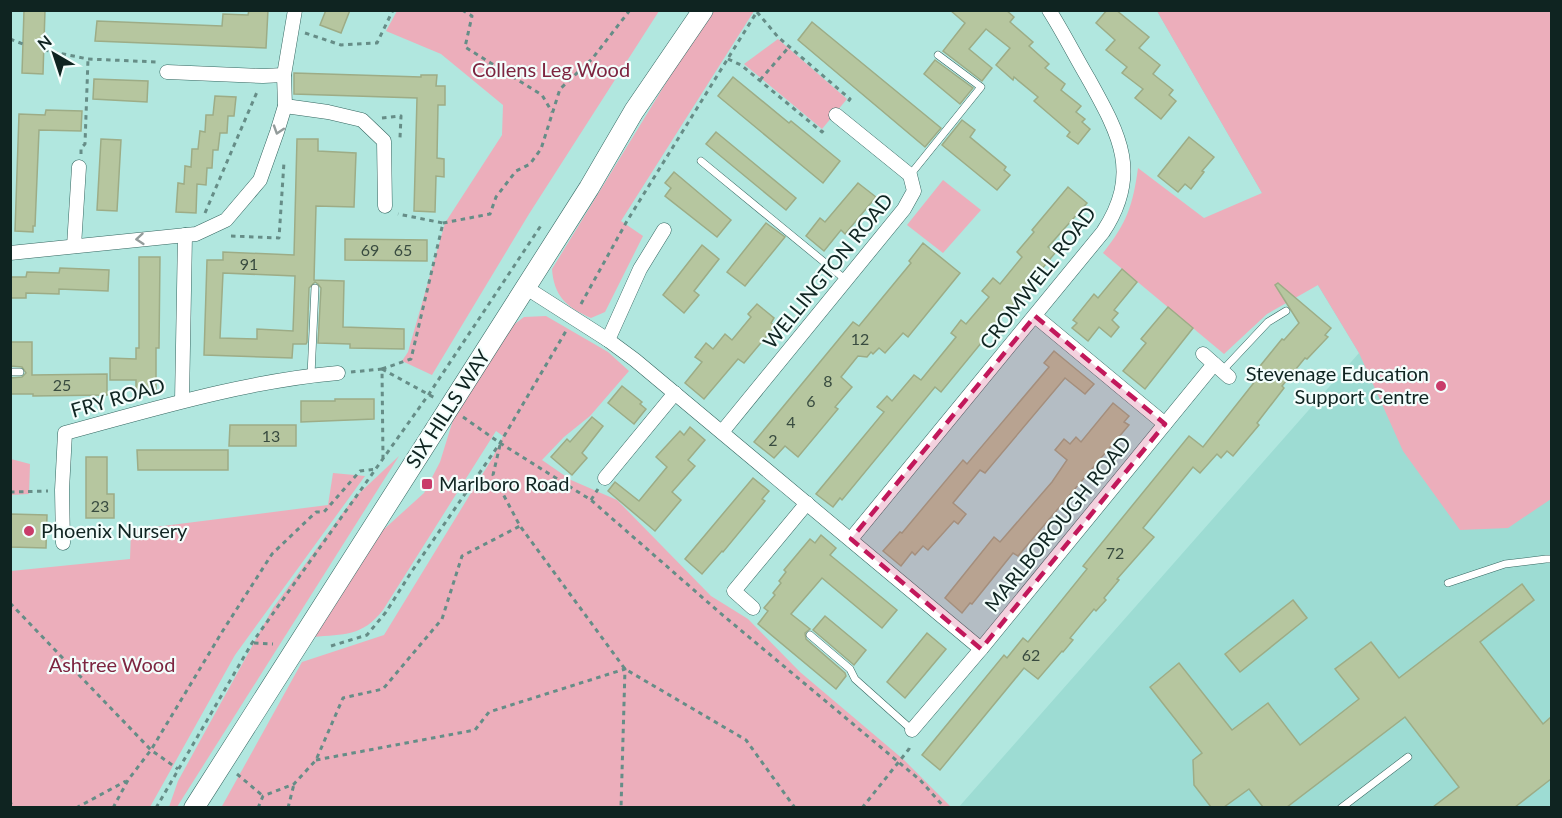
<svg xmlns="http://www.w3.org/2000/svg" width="1562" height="818" font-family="Lato,sans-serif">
  <rect width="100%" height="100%" fill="#b1e7df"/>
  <polygon fill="#9ddcd3" points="1157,11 1551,11 1551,807 958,808 1359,353 1262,193"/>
  <g fill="#ecaebb">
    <polygon points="397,11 659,11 529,214 432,375 402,361 408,352 445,223 502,135 503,105 441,54 386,31"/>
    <path d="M710 11H754L621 221 643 236 605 312 591 318C566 307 554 296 552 269Z"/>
    <path d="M1157 11H1551V499L1508 528 1460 530 1403 451 1359 353 1318 285 1267 314 1224 354 1103 253C1127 223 1133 205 1138 168L1204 218 1262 193Z"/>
    <polygon points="778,39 847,99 822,129 744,64"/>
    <polygon points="943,180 981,210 943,253 907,225"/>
    <path d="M546 316 608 352 629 371 590 416 564 437 542 460 571 480 617 500 711 596 748 619 800 672 904 760 951 807 221 808 302 662 384 635 493 457 503 436 496 431 383 610C362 637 344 634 313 637L382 531 424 493 440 462 453 420 512 326 524 317Z"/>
    <polygon points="399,456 177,807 169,807 178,781 273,608 353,499"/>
    <polygon points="11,459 30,464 29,494 11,495"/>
    <polygon points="333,473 365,476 235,655 150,807 11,807 11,571 130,559 131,530 328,505"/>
  </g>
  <g fill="#b6c69f" stroke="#9dac86" stroke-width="1.5" fill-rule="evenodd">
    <polygon points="24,10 45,10 43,74 22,73"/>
    <polygon points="249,10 268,10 266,48 95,41 97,21 222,26 223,14 248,15"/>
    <polygon points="326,10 350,10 341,33 320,25"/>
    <polygon points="950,10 1006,10 1014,17 1010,22 1033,42 1029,46 1049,64 1045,68 1065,84 1061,90 1081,106 1076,112 1085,119 1082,122 1090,129 1078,144 1067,136 1070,132 1034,101 1038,97 1014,77 1013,80 996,65 1010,48 986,29 969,49 992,68 982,81 943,51 965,23"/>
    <polygon points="1107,10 1116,10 1149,37 1139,48 1160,65 1153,74 1173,90 1169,95 1176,101 1161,119 1135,98 1143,89 1122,73 1127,67 1106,50 1115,40 1096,23"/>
    <polygon points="812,22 941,128 925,147 798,40"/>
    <polygon points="935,60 973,88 960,104 924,74"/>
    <polygon points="294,73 421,77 421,75 437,75 436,86 445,86 445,105 438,105 437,158 444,159 444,177 436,176 435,212 414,211 417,98 294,94"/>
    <polygon points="733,77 789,123 791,121 840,161 823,183 718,96"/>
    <polygon points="94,79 148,81 147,102 93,99"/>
    <polygon points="215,96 236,97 234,116 228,116 227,133 220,133 218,150 213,150 212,168 207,168 206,185 197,184 196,213 176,212 178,183 184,184 185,166 191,167 192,149 198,149 200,131 205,132 206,115 213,115"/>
    <polygon points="46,110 82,111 81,131 39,130 35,226 33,226 33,232 15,231 19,114 45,115"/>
    <polygon points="962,120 975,130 970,137 1006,167 1004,170 1010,175 997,190 942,145"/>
    <polygon points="716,132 796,198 786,210 706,144"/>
    <polygon points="1189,137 1214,157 1202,171 1204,172 1191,189 1185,184 1178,192 1158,176"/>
    <polygon points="101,139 121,140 117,211 97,210"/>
    <path d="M297 139H318V151L356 153 354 207 316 206 314 280 344 281 343 327 404 329V349L350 348V344L318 343 321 288 318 284 315 282 309 288 307 342 306 344H293L292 358 204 355 207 260H223V252L294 255ZM223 273 295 276 293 331 257 329V339L220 338Z"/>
    <polygon points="674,172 731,220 717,237 665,196 671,188 665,183"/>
    <polygon points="858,183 876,197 845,234 841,230 824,251 806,236 820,218 825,222"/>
    <polygon points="1068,187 1087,203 1048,247 1055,253 941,392 935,387 842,500 840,498 833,507 816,494 884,412 877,407 887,396 892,401 914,375 921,380 956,337 951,333 961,320 966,324 989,297 982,291 993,278 1000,284 1022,257 1017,252 1034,232 1032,230"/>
    <polygon points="766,223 785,237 745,286 727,272"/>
    <polygon points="345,239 427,240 427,261 345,260"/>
    <polygon points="923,243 960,273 908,337 903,333 885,353 879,348 873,354 871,352 867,357 858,356 841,377 852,387 835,407 838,409 798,457 785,446 774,458 754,442 853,322 859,326 911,263 909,261"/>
    <polygon points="702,245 719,259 694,291 699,295 684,313 663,295"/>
    <polygon points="139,257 160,257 159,348 156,348 156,390 136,390 136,380 110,380 110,358 136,359 136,348 139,348"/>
    <polygon points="60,268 109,270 108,291 59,289 59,294 26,293 26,298 10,298 10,277 26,277 27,272 59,273"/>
    <polygon points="1122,269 1137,282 1114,310 1118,313 1112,320 1119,327 1111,337 1099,327 1088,341 1072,328 1077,323 1073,320 1094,294 1098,298"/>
    <polygon points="1278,283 1331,328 1325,335 1328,337 1307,359 1305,358 1282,386 1284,388 1257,423 1259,425 1233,456 1227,451 1221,458 1217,454 1200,473 1193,467 1143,528 1154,537 1117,579 1119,580 1104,598 1106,600 1096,611 1094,609 1070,638 1073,640 1063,652 1062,651 1038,679 1024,668 940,770 922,755 1004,655 1007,658 1023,638 1028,642 1087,569 1083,566 1189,436 1203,447 1260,375 1256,371 1282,339 1284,340 1299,323 1275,285"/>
    <polygon points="757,304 774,318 771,323 775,326 744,363 738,359 704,399 685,383 702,362 695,357 706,343 713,349 725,334 732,340 751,317 748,314"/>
    <polygon points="1168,307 1193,328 1145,389 1123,371 1146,343 1141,339"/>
    <polygon points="10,342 32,342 32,375 107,374 107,395 33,396 33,394 10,394 10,378 22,377 26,373 22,367 10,366"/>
    <polygon points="1054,351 1094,384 1085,394 1065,378 985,473 980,470 953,503 966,514 958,524 954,521 928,550 923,546 915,555 912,552 901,566 883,551 900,532 902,533 963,460 967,464 1049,367 1044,363"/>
    <polygon points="622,386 642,402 640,404 646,409 634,424 608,403"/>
    <polygon points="335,399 374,399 374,419 301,422 301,401 335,401"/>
    <polygon points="1113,403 1129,416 1124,422 1129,425 1018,556 1013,553 972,604 970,603 962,613 945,598 994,537 1000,542 1052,482 1067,460 1055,450 1064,439 1070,444 1076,437 1081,442"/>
    <polygon points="592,417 603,426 582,453 587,458 572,475 551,457 567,439 570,442"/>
    <polygon points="230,425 296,425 296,446 229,446"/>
    <polygon points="690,427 705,440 688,460 695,466 672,492 681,500 655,531 608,491 615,482 639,501 667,467 656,457 680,431 684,435"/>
    <polygon points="137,450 228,450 228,470 138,470"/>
    <polygon points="86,457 107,457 107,494 114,494 114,518 86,518"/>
    <polygon points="753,478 769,491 762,499 765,501 723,552 722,551 702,574 685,559"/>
    <polygon points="10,514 47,515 46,548 10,547"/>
    <polygon points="821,535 836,548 830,555 897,610 882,628 822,578 791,614 810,629 805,633 806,639 845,673 846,676 836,689 758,624 768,611 764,608 775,595 773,593 781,583 779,581 786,572 784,570 810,539 815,543"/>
    <polygon points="1522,584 1534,600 1480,642 1543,724 1551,717 1551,779 1515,807 1433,807 1459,787 1405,717 1287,807 1263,807 1249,789 1224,807 1211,807 1194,785 1193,760 1202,753 1150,687 1179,663 1232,730 1268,703 1300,745 1359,699 1335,669 1371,642 1399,678"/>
    <polygon points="1293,600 1307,618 1240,672 1225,654"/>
    <polygon points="825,616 866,650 854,665 813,630"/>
    <polygon points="927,633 946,649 905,698 887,682"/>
  </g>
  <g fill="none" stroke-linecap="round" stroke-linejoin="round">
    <g stroke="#346660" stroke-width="8">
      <g id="lane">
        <polyline points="701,161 846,280"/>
        <polyline points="910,175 981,87 938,55"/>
        <polyline points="1222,371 1268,322 1286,311"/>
        <polyline points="10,372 20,372"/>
        <polyline points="311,375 315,288"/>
        <polyline points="1448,583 1505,564 1546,559 1552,559"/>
        <polyline points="810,635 850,669 855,679 912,730"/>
        <polyline points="1341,808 1408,757"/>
      </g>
    </g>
    <g stroke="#346660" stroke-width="15">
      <g id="street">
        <polyline points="167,72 263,76 284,75"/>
        <polyline points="285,106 328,112 362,120 384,141 385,206"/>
        <polyline points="74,246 79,167"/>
        <polyline points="10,253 196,234 226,220 260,180 277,132 285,106 284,75 295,10"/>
        <polyline points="525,287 608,340 635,360 981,649 1214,364"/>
        <polyline points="1035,316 1165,424"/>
        <polyline points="608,340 640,269 664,230"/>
        <polyline points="1203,354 1229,377"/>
        <polyline points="182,401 185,235"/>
        <polyline points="722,432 904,209 914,191 910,175 836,115"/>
        <polyline points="605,478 675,393"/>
        <path d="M851 539 1103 232C1142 173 1119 134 1088 78 1075 56 1063 32 1049 10"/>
        <path d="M63 543 62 490 65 433C154 409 246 381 338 373"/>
        <polyline points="753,608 734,591 807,503"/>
        <polyline points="912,730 981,649"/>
      </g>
    </g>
    <g stroke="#346660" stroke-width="21">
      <polyline id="secondary" points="194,808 589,188 634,111 703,10"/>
    </g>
    <g stroke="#668d87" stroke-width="3" stroke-dasharray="4.5 4.5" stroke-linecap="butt">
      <polyline points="462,10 472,16 465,47 542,95 552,112"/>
      <polyline points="757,12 778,37 850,99 846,104"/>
      <polyline points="305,33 341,45 377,43 393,10"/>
      <polyline points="10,39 23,44"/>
      <polyline points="44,50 88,59 157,62"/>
      <polyline points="728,59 741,65 822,132 826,127"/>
      <polyline points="760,80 789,47"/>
      <polyline points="382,118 401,116 400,138"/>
      <polyline points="81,154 81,148 85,144 88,59"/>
      <polyline points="205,213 257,92"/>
      <polyline points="443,223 490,214 496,197 516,171 530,164 541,149 560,89 592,59 630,10"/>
      <polyline points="231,236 279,238 284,162"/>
      <polyline points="581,304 627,221 758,10"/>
      <polyline points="382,369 435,398"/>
      <polyline points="382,369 411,359 443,223 398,214"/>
      <polyline points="351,372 382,369 383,458"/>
      <polyline points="463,417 500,443 591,500 719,612 920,780 945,808"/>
      <polyline points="500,445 493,475 520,526 625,669 746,740 795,808"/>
      <polyline points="10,492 48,491"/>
      <polyline points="591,500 598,489"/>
      <polyline points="10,603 151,750 178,769"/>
      <polyline points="254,643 273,644"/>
      <polyline points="331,646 367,635 386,612 412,571 500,443 566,331"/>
      <polyline points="316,760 475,730 489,712 625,669 621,808"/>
      <polyline points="237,774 263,796"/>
      <polyline points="10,800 12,808"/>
      <polyline points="76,808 126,781"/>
      <polyline points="113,808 128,780 151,750 222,632 272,554 316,512 324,512 360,471 376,469"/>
      <polyline points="156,808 252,643 429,394 542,224"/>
      <polyline points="258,808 263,796 294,784 316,760 343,698 383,689 442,619 462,556 520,526"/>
      <polyline points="288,808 294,784"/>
      <polyline points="862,808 909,749 910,745"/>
    </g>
    <use href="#lane" stroke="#fff" stroke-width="7"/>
    <use href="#street" stroke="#fff" stroke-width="14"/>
    <use href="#secondary" stroke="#fff" stroke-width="20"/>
  </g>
  <defs><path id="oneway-chevron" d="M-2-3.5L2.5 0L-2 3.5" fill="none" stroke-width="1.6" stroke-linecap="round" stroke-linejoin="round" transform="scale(1.5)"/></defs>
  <g stroke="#939c9b">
    <use href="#oneway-chevron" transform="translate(278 130) rotate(108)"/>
    <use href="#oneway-chevron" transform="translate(140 239) rotate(175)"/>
  </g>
  <path fill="#c2185b" fill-opacity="0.2" stroke="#c2185b" stroke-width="4.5" stroke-dasharray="12 8" stroke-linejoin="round" d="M1035 316 1165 424 981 649 851 539Z"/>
  <g fill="#c93c6a" stroke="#f3fefc" stroke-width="2">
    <circle cx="1441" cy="386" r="6"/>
    <rect x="421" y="478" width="12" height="12" rx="3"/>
    <circle cx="29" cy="531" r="6"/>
  </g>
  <g text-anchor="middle" stroke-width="4.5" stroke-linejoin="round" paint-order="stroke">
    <g font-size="16" fill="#394c40">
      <text x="370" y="256">69</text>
      <text x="403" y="256">65</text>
      <text x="249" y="270">91</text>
      <text x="860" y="345">12</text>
      <text x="828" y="387">8</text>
      <text x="62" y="391">25</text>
      <text x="811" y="407">6</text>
      <text x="791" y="428">4</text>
      <text x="271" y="442">13</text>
      <text x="773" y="446">2</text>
      <text x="100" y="512">23</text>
      <text x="1115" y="559">72</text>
      <text x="1031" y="661">62</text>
    </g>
    <g font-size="20" fill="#7d2540" stroke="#f3fefc">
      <text x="551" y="77">Collens Leg Wood</text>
      <text x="112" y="672">Ashtree Wood</text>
    </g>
    <g font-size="20" fill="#0f2421" stroke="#f3fefc">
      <text transform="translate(828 271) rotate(-51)" y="7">WELLINGTON ROAD</text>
      <text transform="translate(1038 278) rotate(-52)" y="7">CROMWELL ROAD</text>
      <text transform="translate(118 398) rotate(-16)" y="7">FRY ROAD</text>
      <text transform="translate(448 409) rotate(-57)" y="7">SIX HILLS WAY</text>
      <text transform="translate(1058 524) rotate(-51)" y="7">MARLBOROUGH ROAD</text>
    </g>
    <g font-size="20" fill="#0f2421" stroke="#f3fefc" text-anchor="start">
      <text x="1429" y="381" text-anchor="end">Stevenage Education<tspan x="1429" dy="23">Support Centre</tspan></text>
      <text x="439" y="491">Marlboro Road</text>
      <text x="41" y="538">Phoenix Nursery</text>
    </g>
  </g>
  <rect width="1562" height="818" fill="none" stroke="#0f2421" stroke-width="24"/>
  <g transform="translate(54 54) rotate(321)" stroke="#f3fefc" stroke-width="4.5" paint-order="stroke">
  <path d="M0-4.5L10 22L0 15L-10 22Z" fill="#0f2421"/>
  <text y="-9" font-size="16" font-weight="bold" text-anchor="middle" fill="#0f2421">N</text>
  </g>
</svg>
